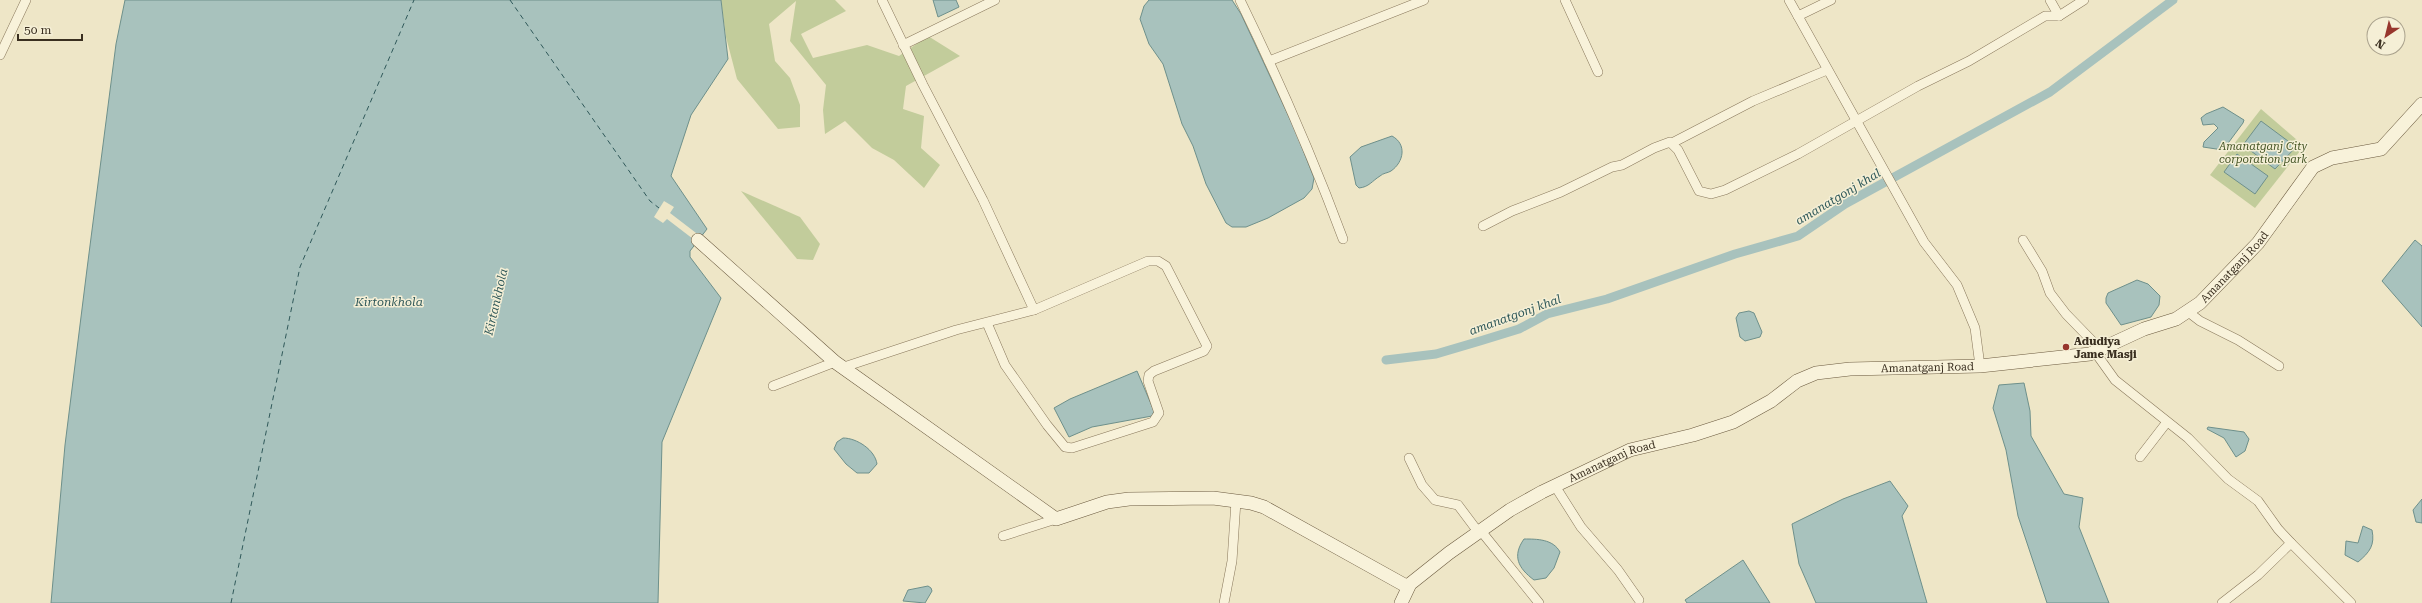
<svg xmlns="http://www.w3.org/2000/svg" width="2422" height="603" font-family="'Roboto Serif',serif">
  <rect width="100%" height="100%" fill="#eee6c7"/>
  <g fill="#c2cc9b">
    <polygon points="835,0 846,11 801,34 813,58 867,45 899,56 928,36 960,56 906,86 903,109 924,116 921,148 940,165 924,188 894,160 872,148 845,121 825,134 823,110 826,85 790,41 796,1 769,24 775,61 790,78 800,105 800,127 778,129 737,79 726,37 721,0"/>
    <polygon points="2261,109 2304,146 2255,208 2210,175"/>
    <polygon points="741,191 800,217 820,244 813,260 797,259"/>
  </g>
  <g fill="#a8c2bd" stroke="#6e908b">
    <polygon points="125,0 721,0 728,59 691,115 671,176 707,229 690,251 690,257 721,298 662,442 658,603 51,603 65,445 87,269 116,44"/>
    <polygon points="933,0 956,0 959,7 938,17"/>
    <polygon points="1149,0 1232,0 1241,14 1296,132 1314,178 1312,189 1304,198 1268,218 1246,227 1232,227 1226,223 1206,184 1193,146 1182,124 1163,64 1149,44 1140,19 1144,6"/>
    <polygon points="2223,107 2244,120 2243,123 2223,150 2203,147 2204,142 2218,128 2214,124 2203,125 2201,118 2206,114"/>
    <polygon points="2261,121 2296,147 2275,169 2243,145"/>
    <path d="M1392 136C1407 144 1404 162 1391 171 1388 173 1383 173 1380 176 1372 181 1369 187 1359 188L1356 185 1350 157 1361 147Z"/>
    <polygon points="2237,154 2268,176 2255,194 2224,172"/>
    <polygon points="2415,240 2422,246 2422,327 2382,281"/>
    <polygon points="2137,280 2148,284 2160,296 2159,305 2151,317 2121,325 2106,303 2106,298 2108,293"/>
    <polygon points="1749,311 1754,313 1762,332 1760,337 1745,341 1740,337 1736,318 1739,313"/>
    <polygon points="1137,371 1154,411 1152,416 1092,427 1069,437 1054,408 1070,399"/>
    <polygon points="2024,383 2030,411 2031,436 2064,494 2083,498 2079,527 2109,603 2047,603 2018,516 2006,450 1993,408 1999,385"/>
    <polygon points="2208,427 2244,432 2249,439 2245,451 2236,457 2224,438 2207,429"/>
    <path d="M843 438C857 438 875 450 877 464L869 473H857L846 464 834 449 837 442Z"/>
    <polygon points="1890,481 1908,506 1902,516 1927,603 1816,603 1799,564 1792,524 1843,499"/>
    <polygon points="2422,499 2422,523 2416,522 2413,510"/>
    <path d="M2363 526 2372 530C2375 545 2370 552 2358 562L2345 555 2346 541 2358 543Z"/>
    <path d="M1524 539C1537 539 1553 539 1560 552L1554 568 1546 578 1534 580C1518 568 1512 556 1524 539Z"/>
    <polygon points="1743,560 1770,603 1687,603 1685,600"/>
    <polygon points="928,586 931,588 932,591 925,603 903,601 908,590"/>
  </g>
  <polygon fill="#eee6c7" points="664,201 674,207 670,213 700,236 697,242 667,219 663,223 654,217"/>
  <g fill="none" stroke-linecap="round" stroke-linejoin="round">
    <polyline stroke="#a8c2bd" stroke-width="9" points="1386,360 1436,354 1480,341 1519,329 1547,314 1607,299 1735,254 1798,236 1845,204 2050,92 2173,0"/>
    <g stroke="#2f5859" stroke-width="1" stroke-dasharray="5 4" stroke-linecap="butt">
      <polyline points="510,0 650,201 659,208"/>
      <polyline points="231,603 300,267 414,0"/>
    </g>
    <g stroke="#89785c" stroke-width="10">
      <g id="street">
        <polyline points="882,0 923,85 983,200 1034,310"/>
        <path d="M1240 0C1278 78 1313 158 1343 239"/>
        <polyline points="1565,0 1598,72"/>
        <polyline points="1789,0 1924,242 1957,285 1975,328 1980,366"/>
        <polyline points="2050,0 2059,16"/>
        <polyline points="1798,16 1831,0"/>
        <polyline points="903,45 995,0"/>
        <polyline points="0,55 26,0"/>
        <polyline points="1269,61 1424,0"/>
        <polyline points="1672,143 1753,101 1827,70"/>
        <polyline points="1483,226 1512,211 1561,192 1612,167 1622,165 1654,148 1670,142 1678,150 1699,191 1711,194 1725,190 1798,154 1918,86 1969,61 2045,16 2059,16 2084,0"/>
        <polyline points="2023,240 2042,271 2050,293 2066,314 2100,349"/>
        <polyline points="2187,311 2200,321 2238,340 2279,366"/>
        <polyline points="2095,352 2115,380 2188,438 2228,479 2258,501 2278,529 2291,543"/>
        <polyline points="844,367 956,330 1034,310 1148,261 1158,261 1166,266 1207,346 1204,351 1154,371 1149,375 1148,381 1159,413 1153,422 1072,448 1065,447 1047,425 1005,365 987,323"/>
        <polyline points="773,386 835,362"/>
        <polyline points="2140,457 2167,422"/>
        <polyline points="1409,458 1422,485 1435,500 1458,505 1479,533"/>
        <polyline points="1555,486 1581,527 1618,570 1639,600"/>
        <polyline points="1481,531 1539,603"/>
        <polyline points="1003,536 1056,519"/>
        <polyline points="1224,603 1232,561 1236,501"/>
        <polyline points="2222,603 2258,575 2291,543 2351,603"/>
      </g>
    </g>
    <g stroke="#6b5a3f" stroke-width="14">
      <g id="secondary">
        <polyline points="698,240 835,362 1056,519 1107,502 1129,499 1213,498 1251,503 1264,507 1408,587"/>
        <path id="s1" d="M1401 603 1410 584 1449 553 1510 510 1542 492 1630 450 1693 435 1733 422 1771 401 1797 381 1816 373 1850 369 1980 366 2090 354 2144 329 2176 319 2200 303 2258 243 2313 167 2332 158 2381 149 2422 104"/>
      </g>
    </g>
    <use href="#street" stroke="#f8f2da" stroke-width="9"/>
    <use href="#secondary" stroke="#f8f2da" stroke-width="13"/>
  </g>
  <circle fill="#97362d" stroke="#f5efd6" stroke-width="1.5" cx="2066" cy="347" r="4"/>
  <g text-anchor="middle" stroke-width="3" stroke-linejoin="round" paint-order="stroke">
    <g font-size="11" font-style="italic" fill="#465627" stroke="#f5efd6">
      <text x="2263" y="150">Amanatganj City<tspan x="2263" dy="13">corporation park</tspan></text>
    </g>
    <g font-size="11" fill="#3a2f20" stroke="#f5efd6">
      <text dy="4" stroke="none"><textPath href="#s1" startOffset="930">Amanatganj Road</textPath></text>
      <text dy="4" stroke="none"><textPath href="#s1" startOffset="595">Amanatganj Road</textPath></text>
      <text dy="4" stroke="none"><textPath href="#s1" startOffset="259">Amanatganj Road</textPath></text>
    </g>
    <g font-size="11" font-weight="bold" fill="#3a2f20" stroke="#f5efd6" text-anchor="start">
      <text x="2074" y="345">Adudiya<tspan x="2074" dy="13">Jame Masji</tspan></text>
    </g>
    <g font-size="12" font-style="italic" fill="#2f5859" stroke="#f5efd6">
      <text transform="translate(1838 197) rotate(-31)" y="4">amanatgonj khal</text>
      <text x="389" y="306">Kirtonkhola</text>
      <text transform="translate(496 302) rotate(-77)" y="4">Kirtankhola</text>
      <text transform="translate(1515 315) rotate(-20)" y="4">amanatgonj khal</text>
    </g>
  </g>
  <g transform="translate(2386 36) rotate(215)"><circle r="19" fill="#f5efd6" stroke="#aaa28d"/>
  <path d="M0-3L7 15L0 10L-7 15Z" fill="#97362d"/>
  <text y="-6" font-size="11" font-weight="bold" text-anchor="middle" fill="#3a2f20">N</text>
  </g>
  <path d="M18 34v6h64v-6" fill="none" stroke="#3a2f20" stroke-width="2"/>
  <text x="24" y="34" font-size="12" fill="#3a2f20" stroke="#f5efd6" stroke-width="3" paint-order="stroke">50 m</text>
</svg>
